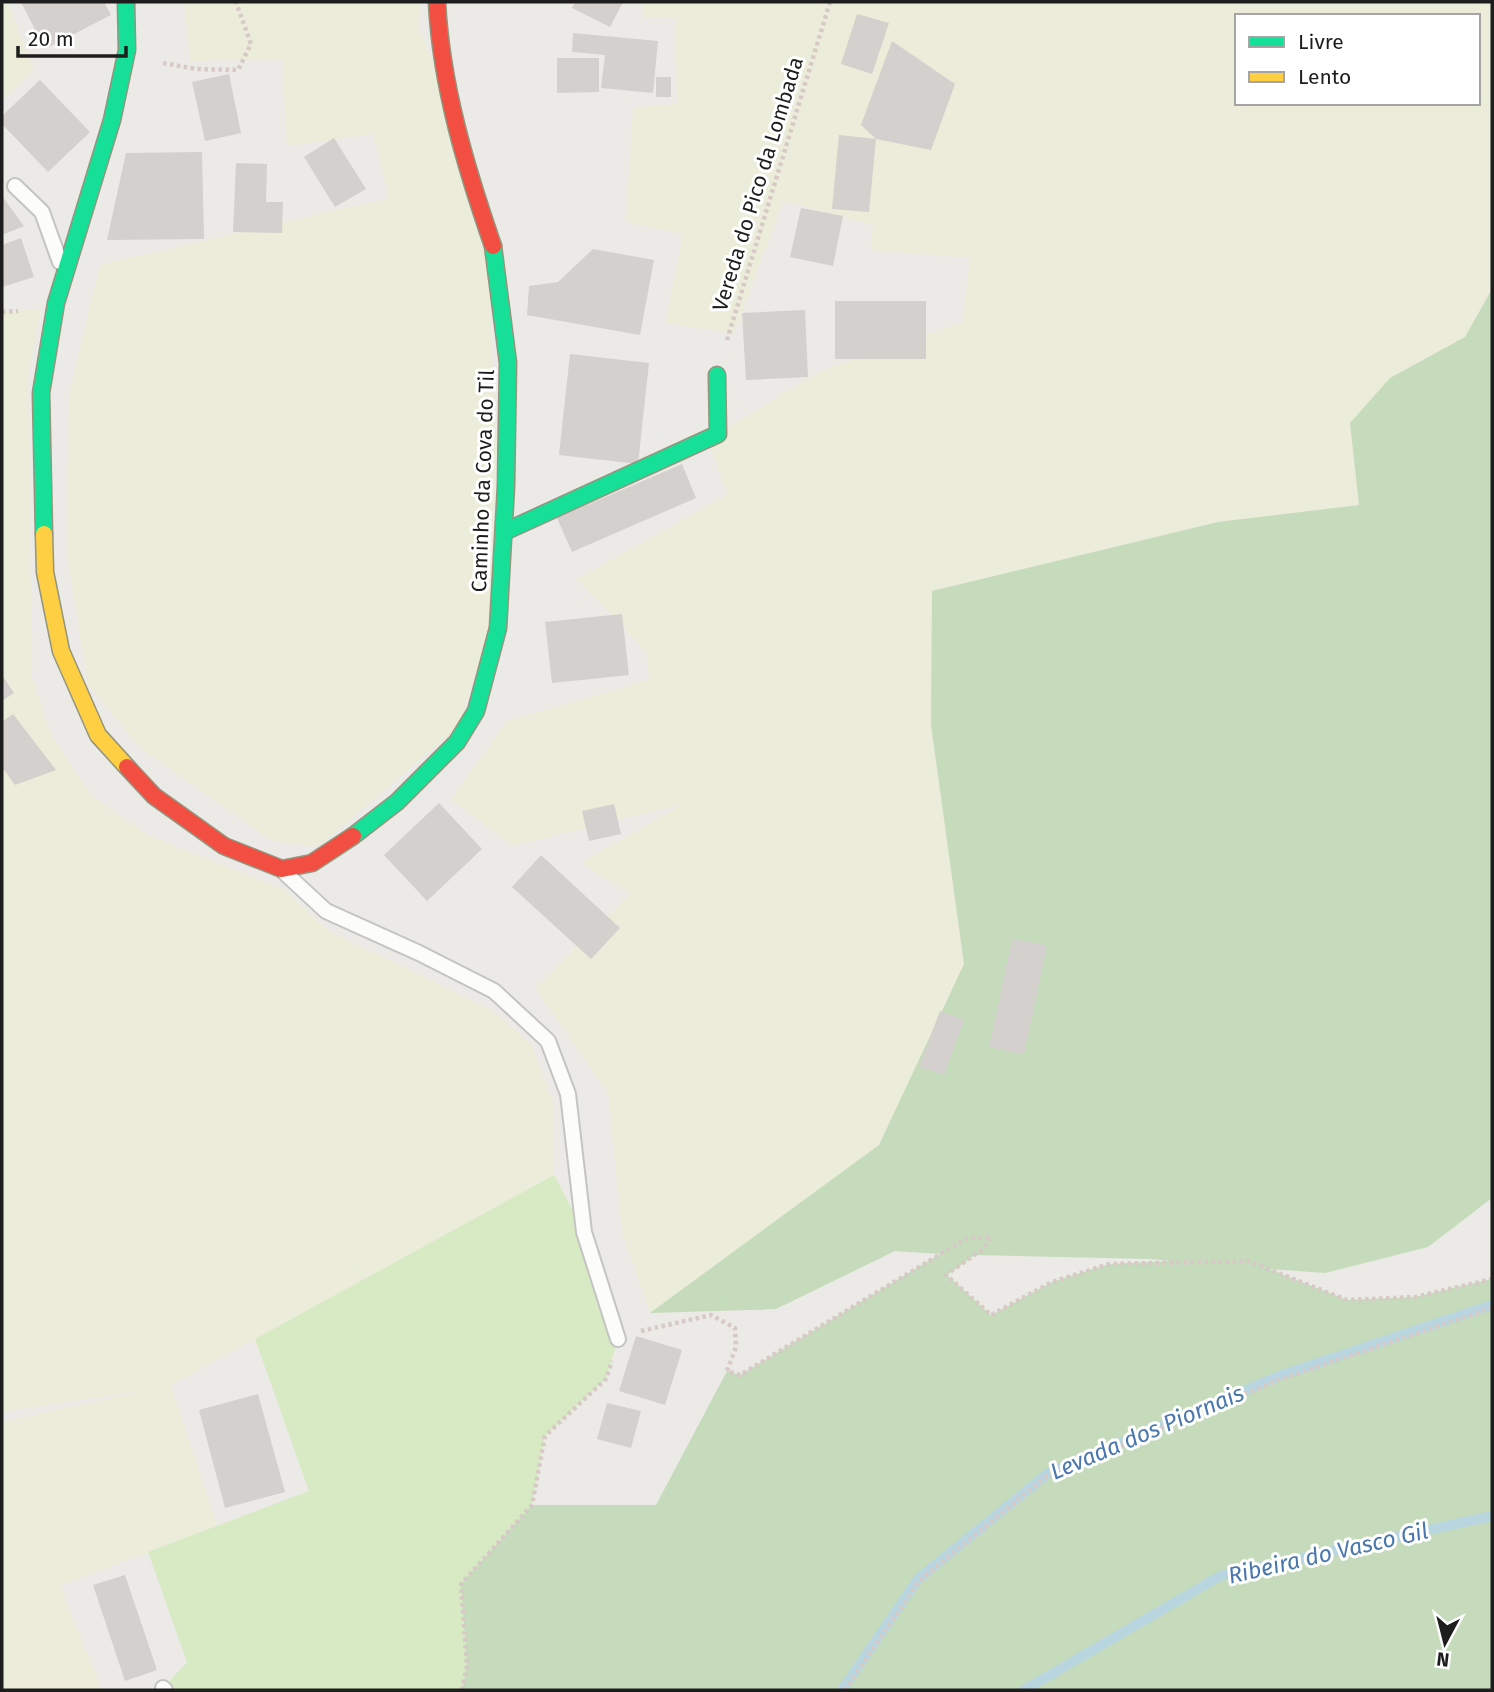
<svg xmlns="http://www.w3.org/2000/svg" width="1494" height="1692" font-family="'Fira Sans',sans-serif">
  <rect width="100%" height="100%" fill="#eceae6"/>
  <g fill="#ebecd9" fill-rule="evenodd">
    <polygon points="2,2 8,2 34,71 2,101"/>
    <polygon points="184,2 420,2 418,26 434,64 487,259 497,442 489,632 458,727 318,847 272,841 140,748 88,684 67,556 69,393 100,265 389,198 373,134 287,146 282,59 190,61"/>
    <path d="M645 2H1492V289L1465 337 1390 378 1359 505 1218 522 932 591 931 725 964 964 879 1145 682 1302 650 1313 622 1233 608 1093 535 988 630 894 581 863 683 804 512 846 451 799 507 721 649 680 646 651 577 579 727 495 708 440 820 371 963 322 970 258 871 250 873 225 783 201 734 334 665 323 683 234 626 222 633 108 677 104 675 17H641ZM1237 16H1478V103H1237Z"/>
    <polygon points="41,309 28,376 32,678 52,737 93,797 148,835 285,890 327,930 491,1010 531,1044 553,1102 554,1175 171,1385 217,1526 60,1586 102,1690 2,1690 2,1422 152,1389 2,1412 2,312"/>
  </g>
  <polygon fill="#d7eac4" points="554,1175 584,1232 618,1339 606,1379 545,1436 532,1505 461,1584 467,1666 462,1690 165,1690 163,1688 187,1662 148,1552 309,1491 255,1339"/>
  <path fill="#c5dbbb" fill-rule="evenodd" d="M1492 289V1198L1428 1247 1325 1273 1269 1269 1347 1300 1415 1297 1492 1279V1690H462L467 1666 461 1584 532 1505H656L727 1371 740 1375 940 1254 895 1251 776 1309 650 1313 879 1145 964 964 931 725 932 591 1218 522 1359 505 1350 423 1390 378 1465 337ZM975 1255 1149 1259 1172 1261 1109 1264 1052 1282 991 1315 947 1275Z"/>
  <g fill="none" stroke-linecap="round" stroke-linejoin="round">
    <g stroke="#b9d6e0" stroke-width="10">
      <polyline points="842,1690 918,1579 1047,1474 1279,1376 1492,1305"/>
      <polyline points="1024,1690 1220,1576 1492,1516"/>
    </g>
  </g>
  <g fill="#d3d0cd">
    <polygon points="21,2 104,2 111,15 45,49"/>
    <polygon points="575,2 623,2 610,27 572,8"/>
    <polygon points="857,14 889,23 872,74 841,64"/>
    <polygon points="573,33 658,41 653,93 601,88 605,55 572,52"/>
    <polygon points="892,41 955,84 931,150 876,139 861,125"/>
    <polygon points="557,58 599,58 599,92 557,93"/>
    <polygon points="229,74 241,133 205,141 192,82"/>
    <rect x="656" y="77" width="15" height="20"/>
    <polygon points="40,80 90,132 48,172 2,124 2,116"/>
    <polygon points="839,135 876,139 869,212 832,209"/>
    <polygon points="334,138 366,189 335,207 304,157"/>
    <polygon points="202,152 204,239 107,240 126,153"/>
    <polygon points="236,163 267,164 266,202 283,202 282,233 233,232"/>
    <polygon points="2,196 24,226 2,235"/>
    <polygon points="801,208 843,216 833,266 790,257"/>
    <polygon points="21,238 34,277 2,287 2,245"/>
    <polygon points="593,249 654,260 640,335 527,315 529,286 558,282"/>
    <rect x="835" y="301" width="91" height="58"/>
    <polygon points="805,310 808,377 746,380 742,313"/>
    <polygon points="570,354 649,363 638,464 559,455"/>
    <polygon points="682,464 696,498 572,552 557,518"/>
    <polygon points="622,614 629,675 552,683 545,622"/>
    <polygon points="2,675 14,693 2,701"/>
    <polygon points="13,714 56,770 15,785 2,767 2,722"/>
    <polygon points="439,803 482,849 427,901 384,855"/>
    <polygon points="614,804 621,834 589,841 582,811"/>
    <polygon points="541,855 620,928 591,959 512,887"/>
    <polygon points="1012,939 1047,945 1024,1055 989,1047"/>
    <polygon points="940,1011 964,1020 944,1075 919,1067"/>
    <polygon points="636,1336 682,1350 665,1405 619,1391"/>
    <polygon points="258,1394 285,1492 225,1508 199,1410"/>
    <polygon points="607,1403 641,1411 631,1448 597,1439"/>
    <polygon points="125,1575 157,1670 125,1681 93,1585"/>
  </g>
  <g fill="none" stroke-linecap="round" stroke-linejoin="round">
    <g stroke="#c4c4c2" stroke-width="18">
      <g id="lane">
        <polyline points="15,186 42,212 60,262"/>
        <polyline points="285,873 326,911 419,953 494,991 548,1041 568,1094 584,1232 618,1339"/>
        <polyline points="163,1688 165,1690"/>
      </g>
    </g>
    <g stroke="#93957e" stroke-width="19">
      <g id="fast">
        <polyline points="504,532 718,434 717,375"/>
        <polyline points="44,534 41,393 56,303 112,120 127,50 126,2"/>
        <polyline points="353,836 397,802 457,742 476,711 498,628 506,486 508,363 493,246"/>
      </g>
    </g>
    <g stroke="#93957e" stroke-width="19">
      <polyline id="slow" points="44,534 45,572 61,651 98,735 127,767"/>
    </g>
    <g stroke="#93957e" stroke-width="19">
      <g id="jam">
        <path d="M437 2C441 85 466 168 493 246"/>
        <polyline points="127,767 154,796 224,846 282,869 312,863 353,836"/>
      </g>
    </g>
    <g stroke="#d6c9c6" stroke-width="4.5" stroke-dasharray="3.5 3.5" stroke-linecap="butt">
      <polyline points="163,63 196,69 238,70 251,44 236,2"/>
      <polyline points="2,312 18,311"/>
      <polyline points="727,340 830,2"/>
      <polyline points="641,1331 711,1315 735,1328 736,1347 727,1371 740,1375 967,1238 991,1237 983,1249 946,1275 991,1315 1052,1282 1109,1264 1248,1261 1347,1300 1415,1297 1492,1279"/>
      <polyline points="462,1690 467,1666 461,1584 532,1505 545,1436 606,1379 612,1361"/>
      <polyline points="845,1690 919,1581 1047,1476 1281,1379 1492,1308"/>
    </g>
    <use href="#lane" stroke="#fcfcfb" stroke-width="14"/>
    <use href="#fast" stroke="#16e098" stroke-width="16"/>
    <use href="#slow" stroke="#ffcf43" stroke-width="16"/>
    <use href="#jam" stroke="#f24e42" stroke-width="16"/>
  </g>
  <g text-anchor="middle" stroke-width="6" stroke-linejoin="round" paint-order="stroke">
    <g font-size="21" fill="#1d1d1d" stroke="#fff">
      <text transform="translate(758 184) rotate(-73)" y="7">Vereda do Pico da Lombada</text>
      <text transform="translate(483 481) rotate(-88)" y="7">Caminho da Cova do Til</text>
    </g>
    <g font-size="23" font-style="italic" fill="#4977ae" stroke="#fff">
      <text transform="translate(1147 1432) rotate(-23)" y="8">Levada dos Piornais</text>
      <text transform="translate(1328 1553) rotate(-13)" y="8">Ribeira do Vasco Gil</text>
    </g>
  </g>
  <rect width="1494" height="1692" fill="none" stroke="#1d1d1d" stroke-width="7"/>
  <rect x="1235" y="14" width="245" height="91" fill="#ffffff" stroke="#a5a5a5" stroke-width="2"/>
  <rect x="1249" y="37" width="35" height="10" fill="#16e098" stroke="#a5a5a5" stroke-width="2"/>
  <text x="1298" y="49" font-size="21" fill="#1d1d1d">Livre</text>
  <rect x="1249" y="72" width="35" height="10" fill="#ffcf43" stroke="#a5a5a5" stroke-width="2"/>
  <text x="1298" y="84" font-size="21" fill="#1d1d1d">Lento</text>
  <g transform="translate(1445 1643) rotate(187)" stroke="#ffffff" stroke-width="5" paint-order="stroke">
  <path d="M0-5L12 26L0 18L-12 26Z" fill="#1d1d1d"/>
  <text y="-10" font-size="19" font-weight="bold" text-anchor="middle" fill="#1d1d1d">N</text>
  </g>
  <path d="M18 46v10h108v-10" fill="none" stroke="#1d1d1d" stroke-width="3.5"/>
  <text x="28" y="46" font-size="21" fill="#1d1d1d" stroke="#ffffff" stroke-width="5" paint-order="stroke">20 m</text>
</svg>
